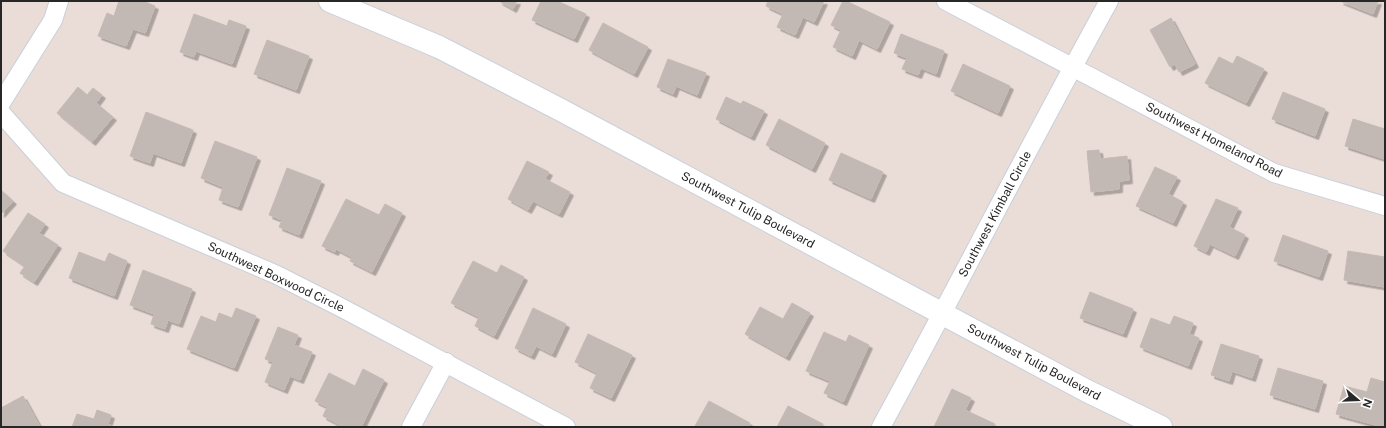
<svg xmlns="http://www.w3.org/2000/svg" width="1386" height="428" font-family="'Public Sans',sans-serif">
  <defs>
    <filter id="shadow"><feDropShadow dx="3.5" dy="3.5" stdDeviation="0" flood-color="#0004"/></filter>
  </defs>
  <rect width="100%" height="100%" fill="#eaddd8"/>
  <g fill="#c2b9b4" stroke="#c5b9b3" filter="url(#shadow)">
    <polygon points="119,1 143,1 155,6 145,33 133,29 126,46 98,36 107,13 114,16"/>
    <polygon points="499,1 517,1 513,9"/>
    <polygon points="541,1 557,1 586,14 574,39 532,20"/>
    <polygon points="768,1 824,1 814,22 803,17 795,35 777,27 783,14 766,6"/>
    <polygon points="843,1 846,1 890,22 877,49 859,40 852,56 833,47 841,30 831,25"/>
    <polygon points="1340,1 1378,1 1373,14"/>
    <polygon points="194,14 227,26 229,20 246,26 232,64 196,51 194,57 180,52"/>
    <polygon points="1171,18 1195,64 1179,72 1175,64 1170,67 1150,30"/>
    <polygon points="603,23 648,47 634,74 589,50"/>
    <polygon points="901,34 944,51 936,74 921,68 918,75 902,69 907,58 894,53"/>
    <polygon points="267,40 309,56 296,90 254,74"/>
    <polygon points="1237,56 1264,69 1246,103 1205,83 1219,57 1233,64"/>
    <polygon points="668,59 706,73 697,95 676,86 673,94 657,87"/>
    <polygon points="963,64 1010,86 998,113 951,91"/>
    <polygon points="78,87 87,95 93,88 102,95 96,103 113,117 92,142 57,113"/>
    <polygon points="1283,92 1325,109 1315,136 1272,119"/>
    <polygon points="726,97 741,104 743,101 764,111 751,137 716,119"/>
    <polygon points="146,112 193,130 181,163 153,153 150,163 130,156"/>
    <polygon points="779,119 825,143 812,169 766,145"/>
    <polygon points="1353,119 1385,129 1385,159 1345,146"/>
    <polygon points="215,141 257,157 238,207 219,200 223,187 201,178"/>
    <polygon points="1099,150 1100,159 1127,156 1129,180 1119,181 1119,189 1091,192 1087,151"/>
    <polygon points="841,153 883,172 871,199 829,180"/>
    <polygon points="527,161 549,172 545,179 570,192 559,214 533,201 528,210 508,199"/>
    <polygon points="1155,167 1177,177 1168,194 1183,202 1173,223 1136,206"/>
    <polygon points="287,168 321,181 299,235 279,227 282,220 269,215"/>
    <polygon points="1,190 13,201 1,214"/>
    <polygon points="346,199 379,215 385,204 402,213 372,272 350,261 352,257 336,249 335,252 322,246"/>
    <polygon points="1216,199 1238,208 1229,227 1245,235 1235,256 1210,244 1206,252 1194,246"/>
    <polygon points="28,213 45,224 39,233 58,245 34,282 20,273 25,266 3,251"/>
    <polygon points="1283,235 1328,251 1319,277 1274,261"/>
    <polygon points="1348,251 1385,257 1385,287 1344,280"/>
    <polygon points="79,252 105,262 109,253 127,261 114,296 69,278"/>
    <polygon points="473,261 497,273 501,265 524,277 494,336 475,326 479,317 451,303"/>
    <polygon points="143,270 192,289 179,324 168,320 165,329 151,324 154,314 130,305"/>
    <polygon points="1090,292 1133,309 1123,334 1080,318"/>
    <polygon points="792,303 810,313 786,357 745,334 760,307 783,319"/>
    <polygon points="236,308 256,316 234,368 187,349 201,316 216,322 219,313 232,318"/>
    <polygon points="533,308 566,324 552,354 536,346 531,356 515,348"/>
    <polygon points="1174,316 1193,323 1189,334 1199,338 1188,366 1140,347 1151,318 1170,325"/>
    <polygon points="278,327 298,335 294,345 312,352 300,380 290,376 284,390 265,382 273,362 265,359"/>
    <polygon points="824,332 846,342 849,335 869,345 843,402 824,393 830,381 806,371"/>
    <polygon points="588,334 632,355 611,398 590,388 597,373 575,362"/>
    <polygon points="1221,344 1259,356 1252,378 1232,371 1229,381 1211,375"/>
    <polygon points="1278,368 1323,381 1315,409 1270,395"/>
    <polygon points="363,369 384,380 361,427 344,427 323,416 327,407 315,401 329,373 355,386"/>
    <polygon points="1371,378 1385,382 1385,419 1383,427 1336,414 1344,386 1367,392"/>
    <polygon points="952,389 971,398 965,410 995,424 993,427 934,427"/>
    <polygon points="23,396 40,427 1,427 1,408"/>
    <polygon points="709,401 750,423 748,427 695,426"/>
    <polygon points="788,406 823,424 822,427 777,427"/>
    <polygon points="97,410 111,415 108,424 115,427 72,427 77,414 94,419"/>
  </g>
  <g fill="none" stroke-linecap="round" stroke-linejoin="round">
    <g stroke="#c7d0d9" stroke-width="20">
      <g id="street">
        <polyline points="946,1 1274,173 1385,206"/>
        <polyline points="1,103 53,20 59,1"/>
        <polyline points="1,113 63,183 277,275 342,308 566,427"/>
        <polyline points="411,427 446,362"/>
        <path d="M881 427C958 286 1031 142 1109 1"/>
      </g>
    </g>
    <g stroke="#c7d0d9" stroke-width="24">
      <polyline id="secondary" points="330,1 439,47 559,109 1087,391 1161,427"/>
    </g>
    <use href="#street" stroke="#fff" stroke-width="18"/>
    <use href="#secondary" stroke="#fff" stroke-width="22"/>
  </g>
  <g text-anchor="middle" stroke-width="3" stroke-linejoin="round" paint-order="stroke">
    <g font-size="12" fill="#272727" stroke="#fff">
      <text transform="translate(1214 140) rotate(27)" y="4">Southwest Homeland Road</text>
      <text transform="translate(748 210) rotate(28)" y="4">Southwest Tulip Boulevard</text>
      <text transform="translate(995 214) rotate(-62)" y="4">Southwest Kimball Circle</text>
      <text transform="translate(276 277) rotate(25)" y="4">Southwest Boxwood Circle</text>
      <text transform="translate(1034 362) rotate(28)" y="4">Southwest Tulip Boulevard</text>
    </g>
  </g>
  <rect width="1386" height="428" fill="none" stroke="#272727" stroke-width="4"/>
  <g transform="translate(1358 400) rotate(109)" stroke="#ffffff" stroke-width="3" paint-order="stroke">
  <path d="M0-3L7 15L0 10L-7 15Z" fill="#272727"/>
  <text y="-6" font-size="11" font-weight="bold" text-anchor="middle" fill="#272727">N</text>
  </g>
</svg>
